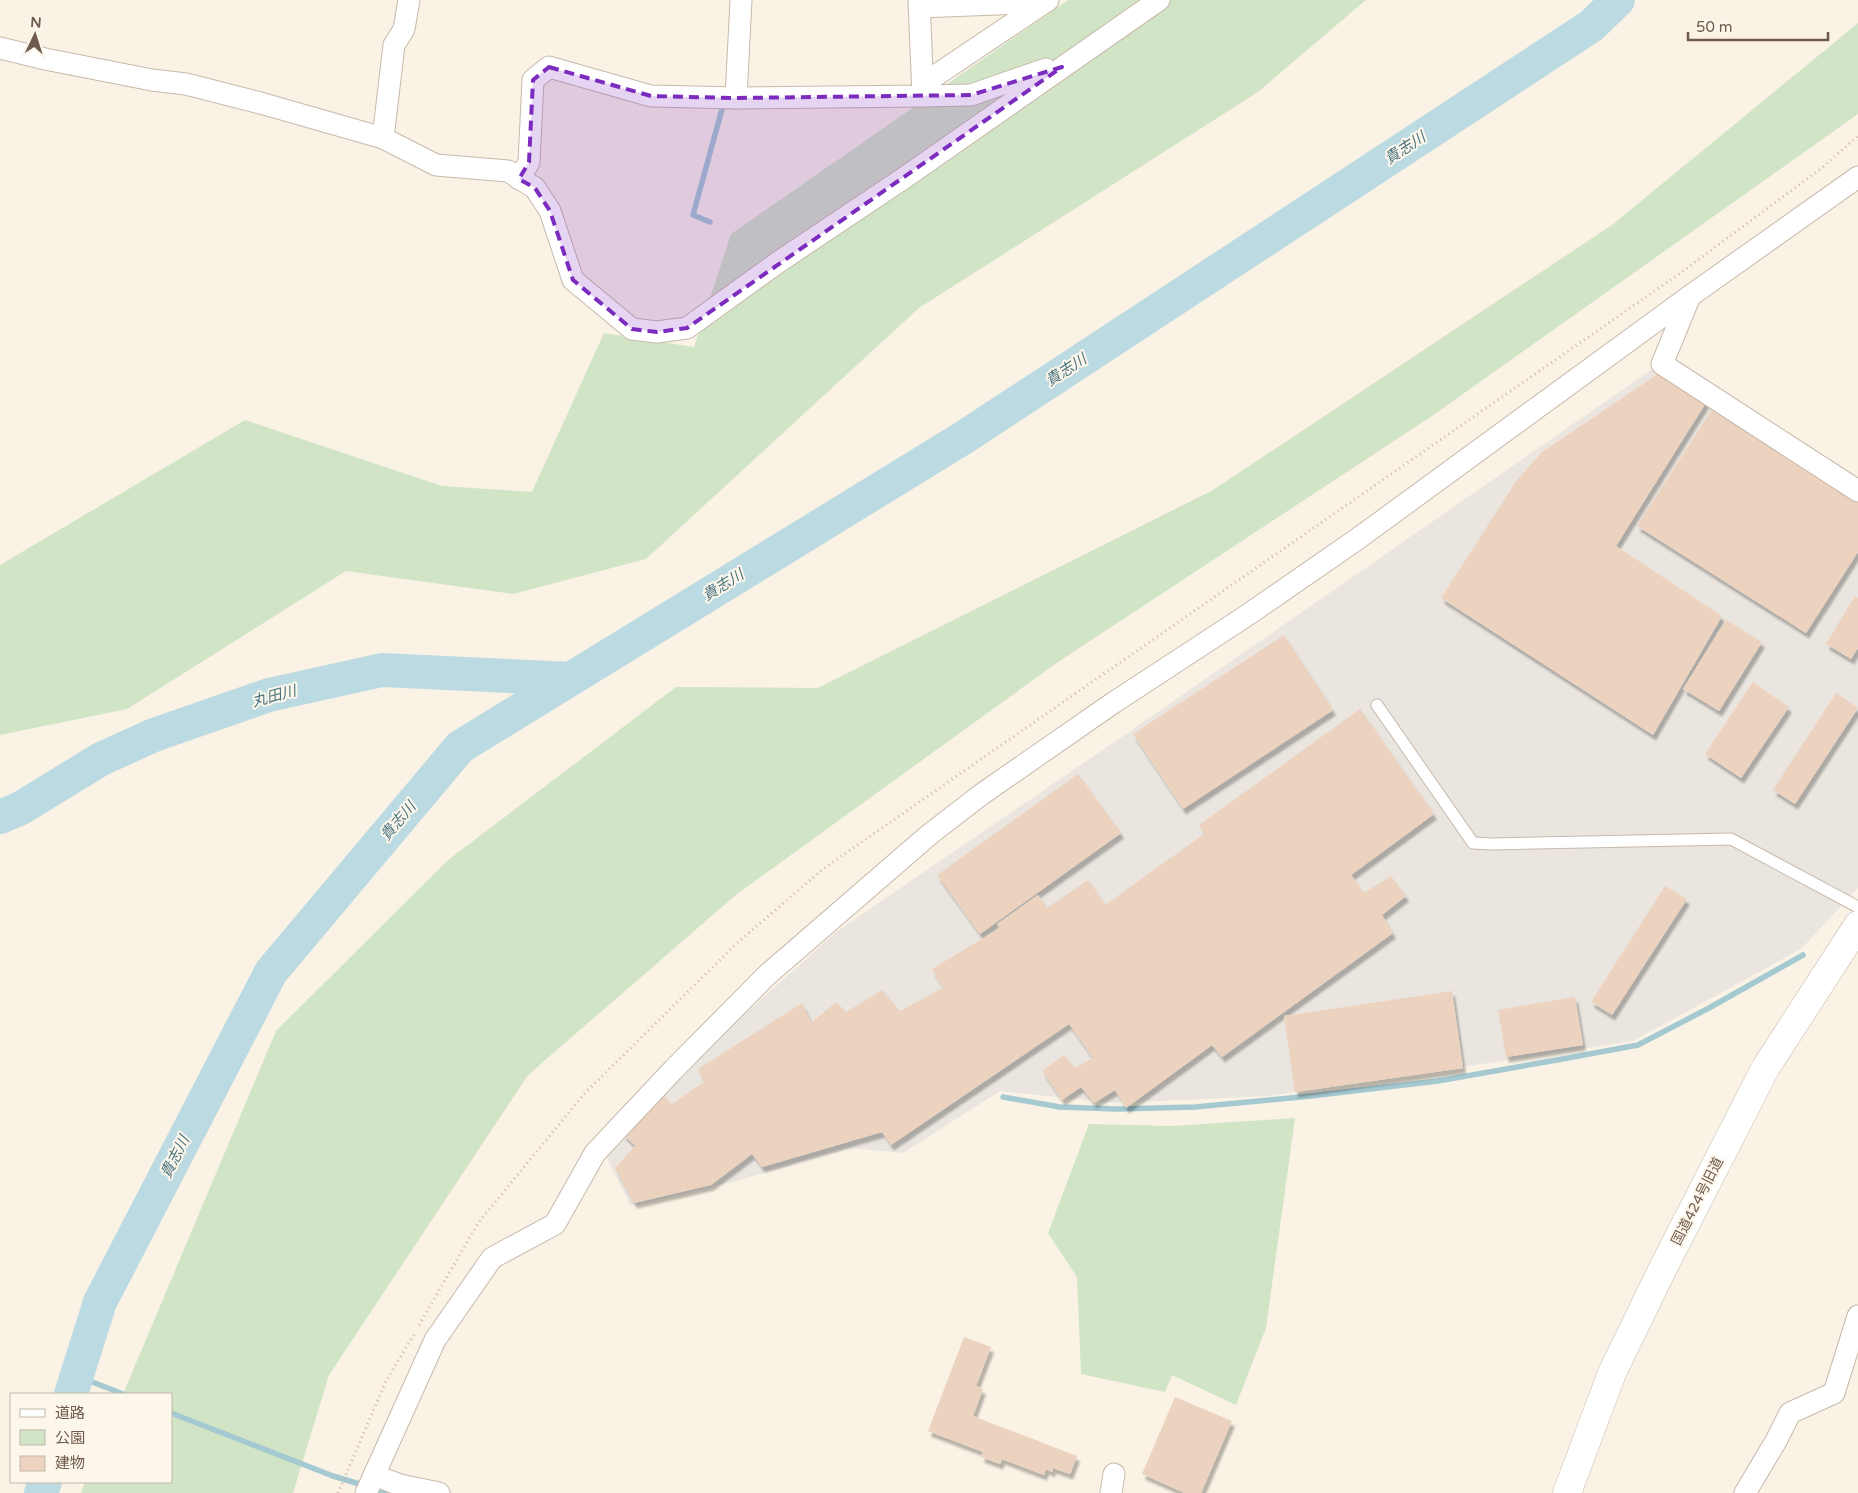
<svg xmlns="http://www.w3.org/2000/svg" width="1858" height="1493" font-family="'Varela Round','Noto Sans JP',sans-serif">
  <defs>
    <filter id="shadow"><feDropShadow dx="3" dy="5.5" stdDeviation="1" flood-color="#0004"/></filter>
  </defs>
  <rect width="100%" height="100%" fill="#f9f2e5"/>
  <polygon fill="#eae5df" points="1654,368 1858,501 1858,888 1801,949 1633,1041 1269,1096 1115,1103 1000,1091 903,1153 852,1148 736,1181 631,1206 606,1156 665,1086 836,932 1113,743"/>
  <g fill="#d1e5c6">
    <polygon points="1068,0 1366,0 1258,92 919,308 646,559 513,594 346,571 127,709 0,735 0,565 245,420 442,486 532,492 604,333 694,347 731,234"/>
    <polygon points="1858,23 1858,114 1432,416 1058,662 737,894 528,1075 329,1375 293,1493 81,1493 85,1482 171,1482 171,1394 123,1394 276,1031 448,860 676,687 818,688 1213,490 1612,225"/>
    <polygon points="1295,1118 1266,1328 1236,1405 1172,1375 1165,1392 1081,1374 1077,1277 1048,1233 1089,1124 1172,1126"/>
  </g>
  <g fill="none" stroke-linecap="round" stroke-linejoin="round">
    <g stroke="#a4c9d1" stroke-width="5.5">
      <polyline points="710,222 693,215 724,102"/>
      <polyline points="1003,1097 1060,1107 1116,1109 1195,1107 1311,1096 1438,1081 1557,1060 1638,1045 1709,1008 1803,955"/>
      <polyline points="77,1376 123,1394"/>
      <polyline points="171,1413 333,1476 389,1493"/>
    </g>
    <g stroke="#bcdae1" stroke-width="34">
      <polyline points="0,817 21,808 101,759 154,735 269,695 382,670 571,679"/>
      <polyline points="71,1394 100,1302 271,972 460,747 963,438 1591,26 1618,0"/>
      <polyline points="41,1493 45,1482"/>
    </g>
  </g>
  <g fill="#ecd3c0" filter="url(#shadow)">
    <polygon points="1658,374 1707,401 1616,546 1722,616 1653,735 1441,598 1517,480 1542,452"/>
    <polygon points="1713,408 1858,501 1858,552 1806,633 1637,526"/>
    <polygon points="1855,596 1858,598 1858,648 1851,659 1826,644"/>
    <polygon points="1726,620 1762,642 1719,711 1683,689"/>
    <polygon points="1284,635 1333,710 1183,809 1133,734"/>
    <polygon points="1753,682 1789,707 1741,778 1705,754"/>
    <polygon points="1836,693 1858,708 1795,804 1773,790"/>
    <polygon points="1360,709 1434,814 1351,875 1364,893 1391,876 1406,896 1382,915 1393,933 1222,1057 1212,1045 1126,1108 1115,1090 1094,1103 1081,1087 1062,1100 1042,1071 1064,1055 1075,1068 1093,1058 1069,1024 891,1145 882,1132 762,1167 752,1154 711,1185 634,1203 615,1168 635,1146 623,1134 663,1095 672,1104 704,1082 698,1069 802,1003 811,1023 836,1002 846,1012 882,990 900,1011 943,988 932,969 1000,928 997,924 1038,895 1047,908 1088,880 1105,905 1204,834 1199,825"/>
    <polygon points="1078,774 1121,833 980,934 937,875"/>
    <polygon points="1665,886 1687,899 1612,1015 1591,1002"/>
    <polygon points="1452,991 1463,1068 1295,1092 1284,1016"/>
    <polygon points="1575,997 1583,1045 1506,1057 1498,1010"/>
    <polygon points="964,1337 991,1347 976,1386 983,1389 973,1416 1077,1456 1070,1474 1053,1468 1052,1472 1046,1469 1044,1475 1002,1459 1000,1464 981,1457 983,1452 928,1431"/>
    <polygon points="1175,1397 1232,1421 1201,1493 1185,1493 1142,1474"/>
  </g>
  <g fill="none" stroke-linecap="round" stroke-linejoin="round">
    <g stroke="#c7b9ab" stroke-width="13">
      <polyline id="service" points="1377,705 1473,843 1492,844 1731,839 1858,907"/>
    </g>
    <g stroke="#c7b9ab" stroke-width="23">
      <g id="minor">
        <polyline points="997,4 1047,1"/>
        <polyline points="919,7 997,4 997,0"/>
        <polyline points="0,48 45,59 152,80 186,84 264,104 383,138 436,165 508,171 535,188 550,211 573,280 632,329 657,332 687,328 777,263 904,178 1159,0"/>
        <polyline points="923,84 1048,0"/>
        <polyline points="923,96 971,95 1046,69"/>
        <polyline points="736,98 741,0"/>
        <polyline points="383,138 394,45 404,29 409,0"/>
        <polyline points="519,179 529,162 533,80 549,67 651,96 736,98 923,96 919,0"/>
        <polyline points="1690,296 1662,364 1858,491"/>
        <polyline points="374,1475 400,1485 439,1493"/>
        <polyline points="366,1493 435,1340 492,1258 555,1224 595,1153 674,1069 767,975 930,834 982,794 1113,703 1249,614 1356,540 1690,296 1858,177"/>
        <polyline points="1111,1493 1114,1474"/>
        <polyline points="1745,1493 1776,1441 1790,1413 1834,1393 1858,1316"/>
      </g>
    </g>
    <g stroke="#c7b9ab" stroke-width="29">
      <polyline id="tertiary" points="1567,1493 1612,1373 1664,1266 1766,1067 1858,925"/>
    </g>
    <g stroke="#d0b7a4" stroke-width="3" stroke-dasharray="1 4" stroke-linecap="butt">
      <polyline points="419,1325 478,1223 584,1094 736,944 823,869 1679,274 1819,170 1858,136"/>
      <polyline points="338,1493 386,1381 415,1333"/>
    </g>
    <use href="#service" stroke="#fff" stroke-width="11"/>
    <use href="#minor" stroke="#fff" stroke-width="21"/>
    <use href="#tertiary" stroke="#fff" stroke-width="28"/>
  </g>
  <path fill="#7b2cbf" fill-opacity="0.2" stroke="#7b2cbf" stroke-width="4" stroke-dasharray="10 6" stroke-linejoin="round" d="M549 67 651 96 736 98 971 95 1062 67 687 328 657 332 632 329 573 280 550 211 535 188 519 179 529 162 533 80Z"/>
  <g text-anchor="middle" stroke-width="4" stroke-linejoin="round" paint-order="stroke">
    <g font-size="14" fill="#6f5b4d" stroke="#fdf6eb">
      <text transform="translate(1697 1201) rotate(-63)" y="5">国道424号旧道</text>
    </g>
    <g font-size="15" font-style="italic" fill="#4a7580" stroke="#fdf6eb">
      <text transform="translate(1405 148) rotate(-33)" y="5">貴志川</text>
      <text transform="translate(1066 370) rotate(-33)" y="5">貴志川</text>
      <text transform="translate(723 585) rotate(-32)" y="5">貴志川</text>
      <text transform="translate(274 696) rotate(-15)" y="5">丸田川</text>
      <text transform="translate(398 821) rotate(-50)" y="5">貴志川</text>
      <text transform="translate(175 1157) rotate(-63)" y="5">貴志川</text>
    </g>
  </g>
  <rect x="10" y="1393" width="162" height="90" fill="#fdf6eb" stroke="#c4b8ac"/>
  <rect x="20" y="1409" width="25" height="8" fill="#ffffff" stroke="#c4b8ac"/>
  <text x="55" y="1418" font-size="15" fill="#6f5b4d">道路</text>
  <rect x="20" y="1430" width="25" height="15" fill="#d1e5c6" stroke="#c4b8ac"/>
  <text x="55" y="1443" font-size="15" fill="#6f5b4d">公園</text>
  <rect x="20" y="1456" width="25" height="15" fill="#ecd3c0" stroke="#c4b8ac"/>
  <text x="55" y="1468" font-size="15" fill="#6f5b4d">建物</text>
  <g transform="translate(35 35) rotate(4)" stroke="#fdf6eb" stroke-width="4" paint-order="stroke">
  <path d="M0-4L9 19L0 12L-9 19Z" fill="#6f5b4d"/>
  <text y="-8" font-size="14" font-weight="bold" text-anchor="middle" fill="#6f5b4d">N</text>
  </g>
  <path d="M1688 32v8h140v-8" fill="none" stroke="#6f5b4d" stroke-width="2.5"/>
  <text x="1696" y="32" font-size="15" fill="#6f5b4d" stroke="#fdf6eb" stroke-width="4" paint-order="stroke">50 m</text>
</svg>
